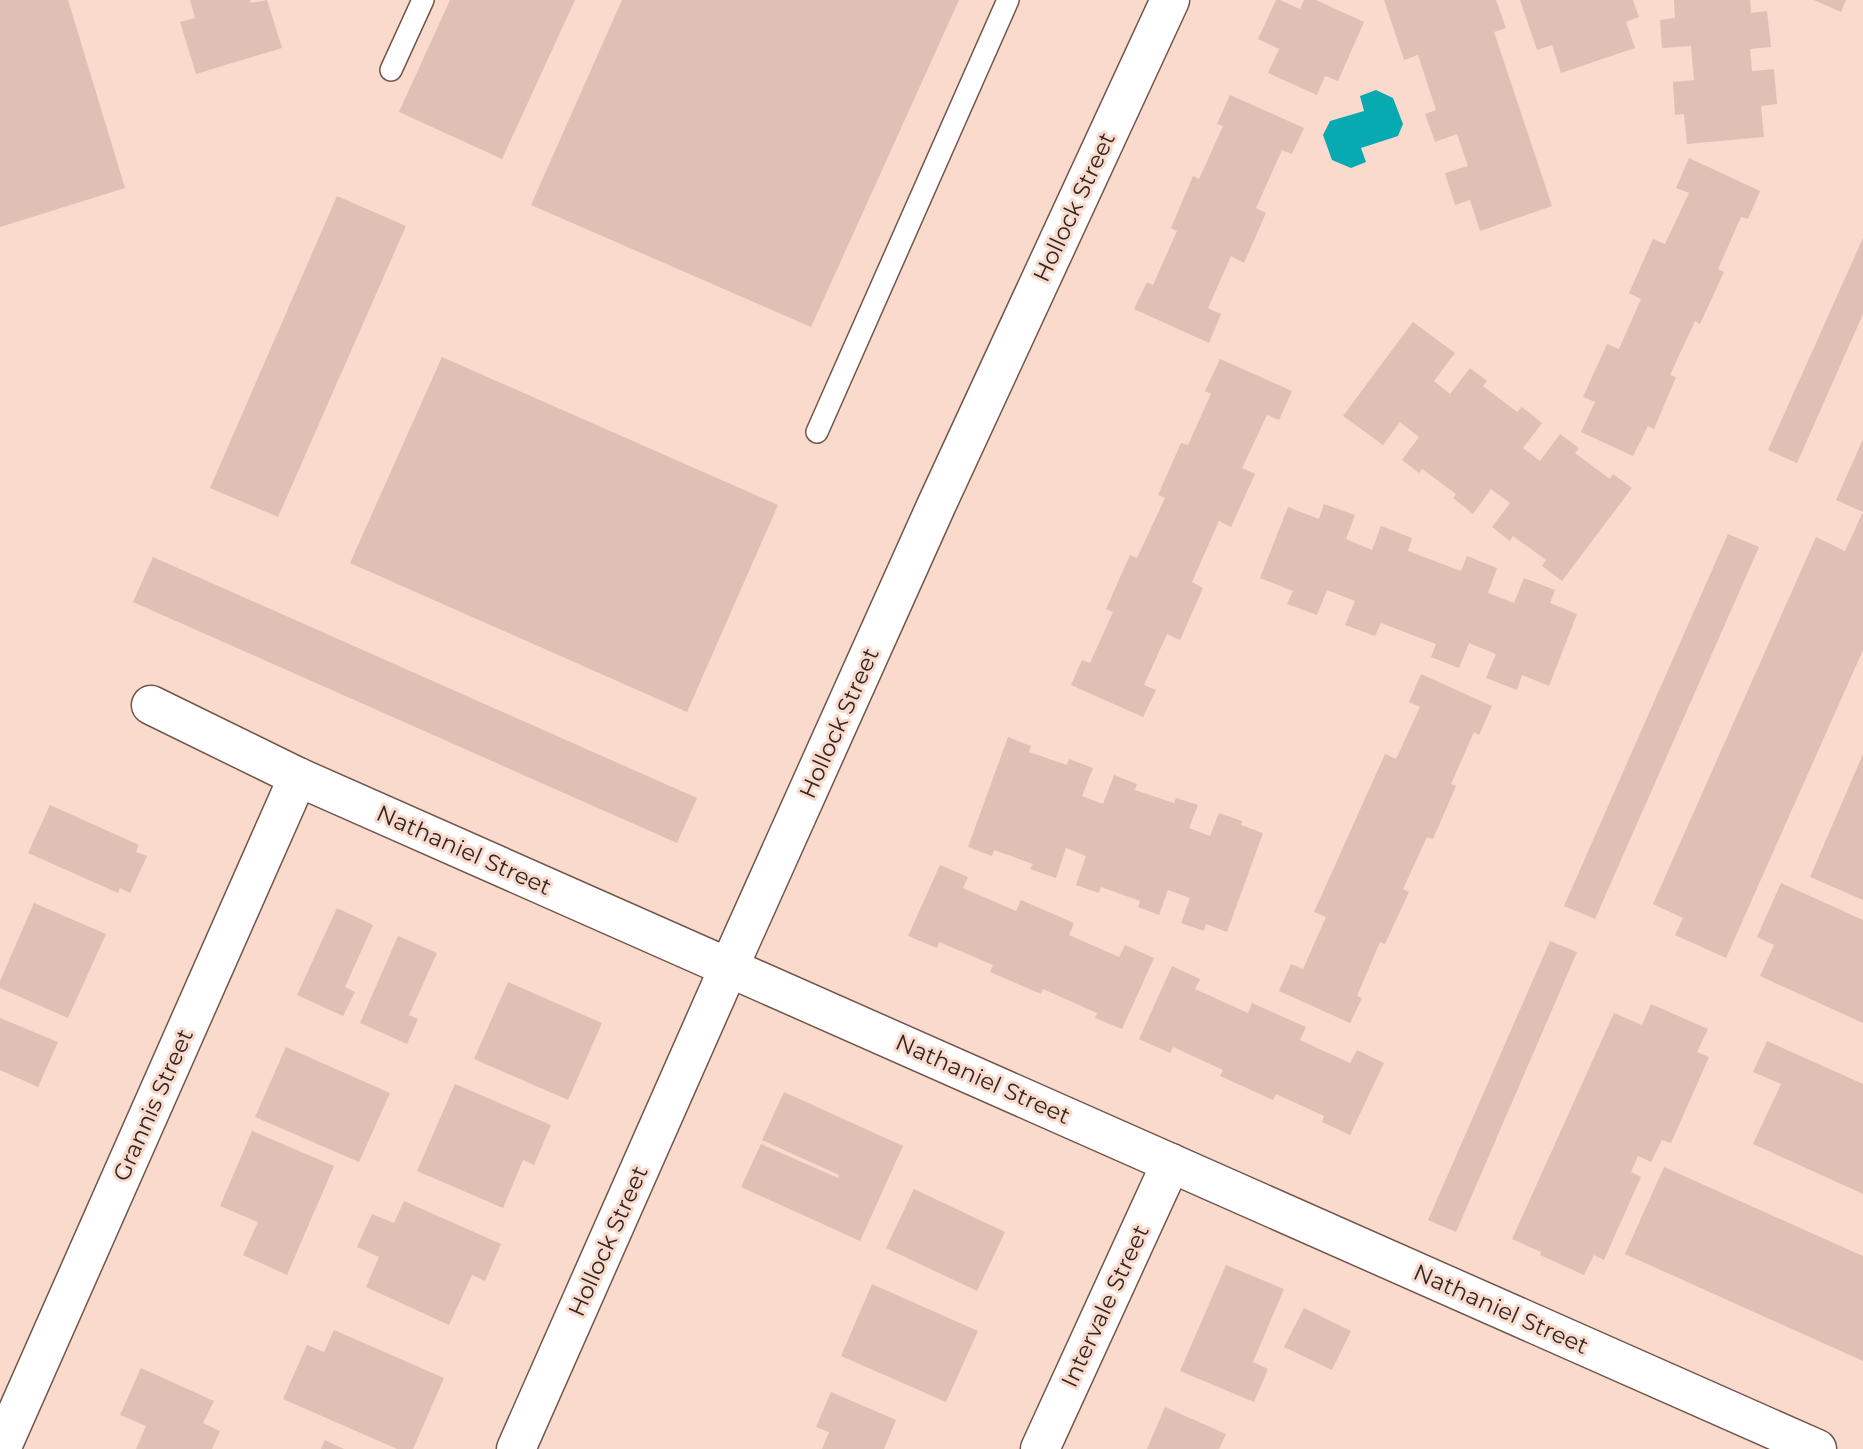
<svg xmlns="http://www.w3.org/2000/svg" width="1863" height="1449" font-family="Montserrat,sans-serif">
  <rect width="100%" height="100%" fill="#f9dacd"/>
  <polygon fill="#06aab0" points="1376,90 1393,98 1403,124 1398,136 1361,148 1366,162 1351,168 1332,160 1323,135 1330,121 1364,111 1360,96"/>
  <g fill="#dfc0b4">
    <polygon points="0,0 68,0 125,188 0,227"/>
    <polygon points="190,0 250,0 251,3 267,0 282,48 196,74 180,22 195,18"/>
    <polygon points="450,0 575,0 502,159 399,112"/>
    <polygon points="622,0 959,0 811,327 531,205"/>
    <polygon points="1276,0 1280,0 1300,9 1304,0 1316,0 1364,22 1338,81 1325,76 1317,95 1268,73 1279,49 1258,39"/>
    <polygon points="1384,0 1496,0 1506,28 1494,32 1552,206 1480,231 1470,200 1455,205 1445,173 1468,166 1457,134 1435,142 1425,114 1436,110 1418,55 1404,60"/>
    <polygon points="1520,0 1633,0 1639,17 1626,22 1635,48 1561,73 1552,45 1537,50"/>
    <polygon points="1674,0 1750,0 1751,13 1767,11 1771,47 1750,49 1752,71 1774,69 1777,104 1761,106 1764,137 1687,144 1684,114 1675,115 1673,82 1694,80 1691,46 1662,48 1660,20 1675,18"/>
    <polygon points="1814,0 1846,0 1841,12"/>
    <polygon points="1230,95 1304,128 1292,154 1282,150 1256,208 1266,213 1244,263 1231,256 1208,308 1221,314 1209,343 1134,309 1147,282 1153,285 1177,231 1171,228 1193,176 1199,179 1223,126 1217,124"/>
    <polygon points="1689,158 1760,191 1748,219 1741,217 1718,269 1724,272 1700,324 1695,321 1670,375 1676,377 1654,429 1648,426 1633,456 1581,432 1595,402 1583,397 1607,344 1619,349 1641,299 1629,293 1653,239 1665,244 1689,193 1676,188"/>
    <polygon points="337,196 406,226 278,517 210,488"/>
    <polygon points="1863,238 1863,314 1797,463 1768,450"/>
    <polygon points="1413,322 1455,353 1434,381 1450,394 1470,368 1487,381 1483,386 1517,412 1522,407 1542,423 1523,448 1540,461 1560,434 1579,448 1575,453 1610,479 1613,474 1632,488 1562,581 1542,566 1546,560 1513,536 1510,541 1492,527 1510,503 1491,489 1473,514 1453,498 1456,494 1422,469 1419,473 1402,460 1419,437 1400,422 1383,445 1343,416"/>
    <polygon points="442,357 778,505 687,712 350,563"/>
    <polygon points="1220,359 1292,391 1279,420 1267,415 1242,468 1255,474 1231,527 1219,521 1192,582 1203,588 1180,640 1167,634 1144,685 1156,690 1143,717 1071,685 1082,660 1090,663 1113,612 1106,609 1130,555 1137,558 1165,498 1158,495 1181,443 1188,445 1211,394 1205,391"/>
    <polygon points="1863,439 1863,650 1726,958 1675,935 1683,918 1653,904 1816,537 1845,551 1863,512 1836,500"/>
    <polygon points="1324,504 1355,515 1346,539 1372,550 1381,526 1412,538 1408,551 1461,571 1467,556 1497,568 1488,593 1514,603 1524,578 1555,590 1550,603 1577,614 1549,686 1522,675 1517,690 1486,678 1496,654 1469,643 1459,668 1431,657 1436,644 1381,623 1375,636 1345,625 1355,601 1327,590 1317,615 1287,604 1293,591 1260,578 1288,507 1319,519"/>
    <polygon points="1728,534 1759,547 1595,919 1564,906"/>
    <polygon points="153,557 697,798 677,843 133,602"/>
    <polygon points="1421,674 1492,706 1479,735 1474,732 1451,784 1456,786 1433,839 1427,837 1403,889 1409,892 1385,944 1380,942 1357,996 1362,998 1350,1023 1279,991 1291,964 1303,969 1326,917 1314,912 1385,754 1396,759 1420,707 1409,702"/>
    <polygon points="1008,737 1031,746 1029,752 1067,765 1069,759 1093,768 1082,796 1103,804 1114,775 1137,784 1135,790 1174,803 1176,798 1198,805 1189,828 1210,836 1219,813 1242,821 1241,825 1263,833 1227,932 1206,924 1204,931 1181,923 1190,898 1168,890 1159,915 1138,907 1140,901 1101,887 1099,893 1076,885 1086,856 1066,848 1056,878 1030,869 1033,864 994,850 992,856 968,847"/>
    <polygon points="1863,754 1863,900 1810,877"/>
    <polygon points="50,805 139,845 136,852 147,856 130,893 120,888 118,893 28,853"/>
    <polygon points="940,865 968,877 963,888 1016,911 1021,900 1074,923 1069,935 1119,957 1125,945 1154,958 1122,1029 1095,1018 1097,1013 1043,989 1041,994 990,972 993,965 939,942 937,948 908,936"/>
    <polygon points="1781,883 1863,920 1863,1023 1760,976 1774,945 1757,937"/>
    <polygon points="34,903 106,934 68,1018 0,988 0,981"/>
    <polygon points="337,908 373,925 345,987 355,992 343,1016 297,995"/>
    <polygon points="398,936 437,953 409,1015 418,1019 407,1044 360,1023"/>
    <polygon points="1550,941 1577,952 1456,1232 1428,1220"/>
    <polygon points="1172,966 1200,979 1195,989 1248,1013 1252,1003 1306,1027 1300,1040 1350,1063 1357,1050 1384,1063 1350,1135 1322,1122 1324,1116 1276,1094 1273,1100 1220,1076 1223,1070 1173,1047 1170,1053 1139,1039"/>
    <polygon points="508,982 602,1023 568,1100 474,1059"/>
    <polygon points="1651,1004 1708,1029 1697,1052 1709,1057 1671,1143 1662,1140 1651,1162 1638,1156 1631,1172 1641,1177 1604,1260 1594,1255 1584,1275 1540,1255 1541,1252 1512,1239 1614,1013 1642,1025"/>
    <polygon points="0,1018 58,1042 38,1087 0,1070"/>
    <polygon points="1767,1041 1863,1084 1863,1194 1753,1144 1781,1084 1753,1072"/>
    <polygon points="286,1047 390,1093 359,1162 255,1117"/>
    <polygon points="455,1084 551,1125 534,1165 523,1160 503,1208 417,1171"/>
    <polygon points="784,1092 903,1146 860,1241 741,1187 761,1144 838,1178 839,1175 762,1140"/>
    <polygon points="252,1131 334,1166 287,1275 243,1255 258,1222 220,1206"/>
    <polygon points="1664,1167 1863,1256 1863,1361 1625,1254"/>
    <polygon points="914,1189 1005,1232 977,1291 886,1248"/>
    <polygon points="404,1201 501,1244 485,1281 472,1275 449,1325 366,1287 379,1257 357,1247 372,1214 394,1223"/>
    <polygon points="1226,1265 1284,1289 1253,1362 1268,1369 1254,1402 1180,1371"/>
    <polygon points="872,1284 978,1331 946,1402 841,1356"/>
    <polygon points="1304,1308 1351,1331 1332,1370 1284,1347"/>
    <polygon points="334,1330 444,1378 413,1449 397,1449 283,1399 307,1345 324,1352"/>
    <polygon points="141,1368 214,1401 203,1423 220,1431 212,1449 136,1449 146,1426 120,1415"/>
    <polygon points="831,1392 896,1420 884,1449 822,1449 829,1432 816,1427"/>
    <polygon points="1165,1407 1226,1434 1219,1449 1147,1449"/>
    <polygon points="325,1440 344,1449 321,1449"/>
  </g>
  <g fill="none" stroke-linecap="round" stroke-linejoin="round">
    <g stroke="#71564c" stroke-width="24">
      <g id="lane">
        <polyline points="391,70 423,0"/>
        <polyline points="817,432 1008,0"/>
      </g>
    </g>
    <g stroke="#71564c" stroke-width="41">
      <g id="street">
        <polyline points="151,705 298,777 1817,1449"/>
        <polyline points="1,1449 298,777"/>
        <polyline points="516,1449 729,967 936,506 1170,0"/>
        <polyline points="1040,1449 1171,1163"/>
      </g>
    </g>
    <use href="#lane" stroke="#fff" stroke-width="21"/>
    <use href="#street" stroke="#fff" stroke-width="38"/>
  </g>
  <g text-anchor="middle" stroke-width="6" stroke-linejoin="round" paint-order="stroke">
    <g font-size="23" fill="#322722" stroke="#f9dacd">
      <text transform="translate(1074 207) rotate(-65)" y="8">Hollock Street</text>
      <text transform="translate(839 723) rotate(-66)" y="8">Hollock Street</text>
      <text transform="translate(464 850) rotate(24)" y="8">Nathaniel Street</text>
      <text transform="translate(983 1079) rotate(24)" y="8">Nathaniel Street</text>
      <text transform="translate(153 1105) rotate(-66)" y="8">Grannis Street</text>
      <text transform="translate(608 1241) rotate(-66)" y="8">Hollock Street</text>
      <text transform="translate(1105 1306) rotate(-65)" y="8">Intervale Street</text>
      <text transform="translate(1501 1309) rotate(24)" y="8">Nathaniel Street</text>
    </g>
  </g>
</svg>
